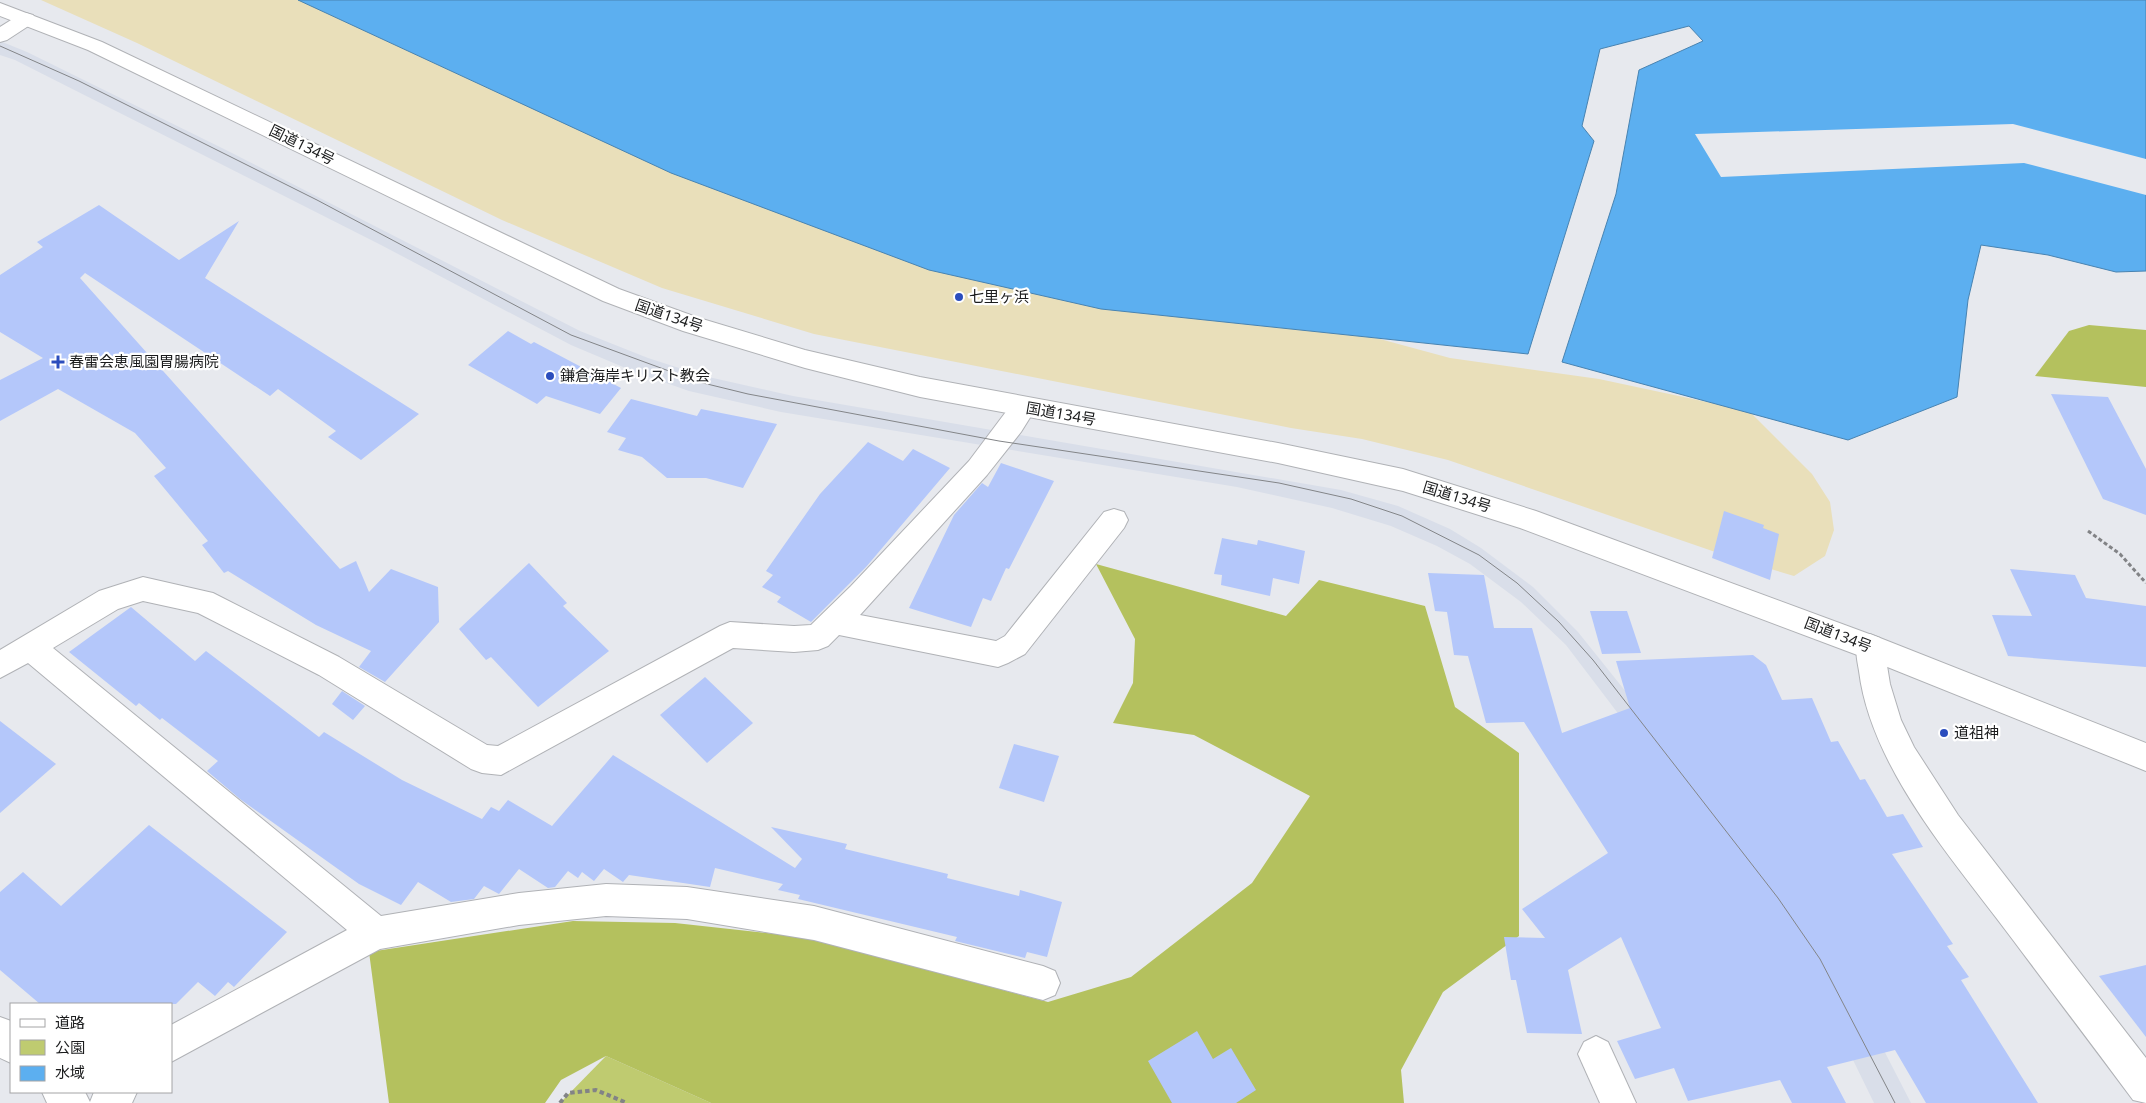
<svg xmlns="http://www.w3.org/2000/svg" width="2146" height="1103" font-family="'Noto Sans','Noto Sans JP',sans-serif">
  <rect width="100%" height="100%" fill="#e7e9ee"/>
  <polygon fill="#d9dee9" points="0,41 27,52 228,151 580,331 648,358 704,376 793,396 1341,490 1398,506 1450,529 1481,548 1533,587 1578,632 1771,873 1842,969 1911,1103 1874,1103 1815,982 1658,766 1566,645 1521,602 1470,564 1437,546 1391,526 1332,508 1237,487 781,412 689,391 635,372 571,345 381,245 15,60 0,55"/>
  <polygon fill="#bfcb70" points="606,1056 711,1103 560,1103"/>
  <g fill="#b4c15e">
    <polygon points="2089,325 2146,330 2146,387 2035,376 2069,331"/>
    <polygon points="1096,564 1286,616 1319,580 1425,606 1455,707 1519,753 1519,936 1443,992 1401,1070 1404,1103 711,1103 606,1056 561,1080 545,1103 389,1103 369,952 573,921 675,923 804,937 1048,1002 1131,977 1252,883 1310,796 1194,735 1113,723 1133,683 1135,639"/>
  </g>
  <polygon fill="#e9dfba" points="41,0 361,0 1262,307 1450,358 1599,379 1749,411 1812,474 1830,502 1834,530 1825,556 1794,576 1724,555 1448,460 1362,439 1291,428 814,334 662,288 502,220 137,43"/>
  <polygon fill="#5caff0" stroke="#4883b1" points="298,0 2146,0 2146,271 2116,272 2048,255 1981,245 1968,300 1957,397 1848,440 1562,362 1616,194 1639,70 1703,41 1689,26 1600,49 1582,126 1594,141 1528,354 1101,309 929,270 671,173"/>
  <polygon fill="#e7e9ee" points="2013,124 2146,159 2146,195 2024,163 1721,177 1695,134"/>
  <g fill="#b4c7fa">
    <polygon points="99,205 179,260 239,221 205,278 419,414 361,460 328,437 336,431 278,389 270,396 85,273 80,278 340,569 356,561 369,592 391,569 438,587 439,622 385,682 359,667 371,651 316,625 228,571 224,573 202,545 208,541 154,476 166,468 135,433 58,389 0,421 0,380 43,358 0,332 0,275 43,247 37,242"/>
    <polygon points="508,331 531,344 534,342 621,388 600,414 546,396 537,404 468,365"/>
    <polygon points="2051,394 2108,397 2146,469 2146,515 2103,499"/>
    <polygon points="631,399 697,416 701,409 777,424 743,488 706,478 667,478 642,457 618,450 626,438 607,432"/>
    <polygon points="868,442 903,461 913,449 950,468 866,567 811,622 777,602 781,597 762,587 773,575 766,571 820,494"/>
    <polygon points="1001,463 1054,481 1009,569 1006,568 991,601 983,598 971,627 909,608 954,515 982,483 988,487"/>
    <polygon points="1724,511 1764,525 1763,528 1779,534 1770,580 1712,558"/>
    <polygon points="1222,538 1257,545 1258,540 1305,551 1299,584 1273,578 1270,596 1221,585 1222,575 1214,574"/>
    <polygon points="529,563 567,603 563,606 609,651 538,707 491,657 486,660 459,629"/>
    <polygon points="2010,569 2075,575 2086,598 2146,606 2146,667 2008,656 1992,615 2032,616"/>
    <polygon points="1428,573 1484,575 1494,628 1532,628 1562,733 1630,708 1616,661 1753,655 1766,665 1782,700 1812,698 1831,742 1838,741 1860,780 1865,779 1887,817 1903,814 1923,847 1892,854 1953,944 1947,946 1969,977 1961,980 2038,1103 1926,1103 1895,1050 1827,1067 1846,1103 1792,1103 1780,1080 1688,1101 1674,1068 1635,1079 1617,1041 1661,1028 1621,937 1568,970 1582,1034 1527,1033 1516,980 1511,980 1504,937 1545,938 1522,909 1608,853 1524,722 1486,723 1468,656 1454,655 1447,612 1435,611"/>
    <polygon points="131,607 195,661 206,651 319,737 324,732 402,780 482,819 491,807 499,811 508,800 552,826 613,755 795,868 802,859 771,827 847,844 845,849 948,874 947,878 1019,896 1020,890 1062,902 1047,957 1027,952 1025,958 955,941 957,937 798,899 800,895 778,890 783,884 715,868 710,887 629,875 623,882 604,869 594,881 582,872 578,878 568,871 555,887 548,888 519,869 499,894 484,886 474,899 451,902 418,882 401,905 359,884 240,799 207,771 218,761 162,718 160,720 139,703 136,706 69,652"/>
    <polygon points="1590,611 1627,611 1641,653 1602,654"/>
    <polygon points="705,677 753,723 707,763 660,715"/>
    <polygon points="342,691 365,706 353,720 332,704"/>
    <polygon points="0,721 56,764 0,813"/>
    <polygon points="1014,744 1059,756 1044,802 999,788"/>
    <polygon points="149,825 287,932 234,987 228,982 215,996 198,982 176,1004 40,1004 0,970 0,892 23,872 61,906"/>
    <polygon points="2146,965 2146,1037 2099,976"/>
    <polygon points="1197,1031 1213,1059 1231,1048 1256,1090 1236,1103 1172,1103 1148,1061"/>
  </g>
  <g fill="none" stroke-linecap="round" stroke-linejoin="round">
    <g stroke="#b0b2b6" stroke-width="2">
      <g id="minor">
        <polygon points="26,13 33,15 36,19 33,23 7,40 0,42 0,27 19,15"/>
        <polygon points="1023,398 1032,401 1036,408 1021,432 987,475 860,615 996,641 1005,636 1104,512 1114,509 1124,512 1128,520 1124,528 1025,654 1008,663 998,667 839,635 828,646 818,650 794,652 733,648 501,775 482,773 471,769 319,675 198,613 143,601 118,609 53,648 381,916 519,893 606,884 687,887 814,906 1043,966 1055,971 1060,983 1055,995 1043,1000 814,940 687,919 606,916 519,925 380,949 171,1062 171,1025 347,930 28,663 0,678 0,650 99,591 143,577 213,593 339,657 487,745 498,746 720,626 730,622 794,626 811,625 851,586 969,461 1014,401"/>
        <path d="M1870 634 1880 638 1884 647 1890 684 1901 720 1914 747 1958 815 2146 1058V1103L2133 1100C2093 1046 2053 993 2013 940 1956 863 1871 769 1859 671 1857 659 1854 649 1860 638Z"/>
        <polygon points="0,1017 11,1021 11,1063 0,1058"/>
        <polygon points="1596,1036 1608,1042 1636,1103 1600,1103 1578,1054 1584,1042"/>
        <polygon points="42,1092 85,1092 90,1102 94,1092 137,1092 132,1103 47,1103"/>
      </g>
    </g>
    <g stroke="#b0b2b6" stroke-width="2">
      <polygon id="highway" points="0,3 102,42 619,289 699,318 805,350 920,377 1278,443 1403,469 1536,511 1880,638 2146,743 2146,771 1860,656 1520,528 1403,491 1278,463 920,397 805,368 683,331 603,301 88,50 0,16"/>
    </g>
    <polyline stroke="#828386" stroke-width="3" stroke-dasharray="4 2.5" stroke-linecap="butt" points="2088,531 2120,554 2146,583"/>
    <polyline stroke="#828386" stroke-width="4" stroke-dasharray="4.5 3" stroke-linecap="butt" points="560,1103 568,1093 596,1090 627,1103"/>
    <use href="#minor" fill="#fff" fill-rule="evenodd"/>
    <use href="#highway" fill="#fff" fill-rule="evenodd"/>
    <polyline stroke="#838588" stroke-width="1" points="0,46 79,81 317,200 571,335 699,382 748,394 999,441 1279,483 1351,499 1402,516 1479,555 1517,583 1559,622 1593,660 1778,898 1820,959 1895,1103"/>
  </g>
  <g fill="#2b4dbd" stroke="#fff" stroke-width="2">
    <circle cx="959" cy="297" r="5"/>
    <path d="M55.5 354.5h5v5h5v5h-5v5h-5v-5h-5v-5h5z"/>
    <circle cx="550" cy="376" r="5"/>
    <circle cx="1944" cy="733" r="5"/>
  </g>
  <g text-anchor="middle" stroke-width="4.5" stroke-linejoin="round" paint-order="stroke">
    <g font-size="15" fill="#1b1c1d" stroke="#fff">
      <text transform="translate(302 145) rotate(26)" y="5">国道134号</text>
      <text transform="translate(669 316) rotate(19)" y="5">国道134号</text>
      <text transform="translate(1061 414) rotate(10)" y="5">国道134号</text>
      <text transform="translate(1457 497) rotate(17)" y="5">国道134号</text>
      <text transform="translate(1838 635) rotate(21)" y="5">国道134号</text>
    </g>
    <g font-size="15" fill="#1b1c1d" stroke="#fff" text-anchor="start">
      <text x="969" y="302">七里ヶ浜</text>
      <text x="69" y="367">春雷会恵風園胃腸病院</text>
      <text x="560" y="381">鎌倉海岸キリスト教会</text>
      <text x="1954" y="738">道祖神</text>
    </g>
  </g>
  <rect x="10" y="1003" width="162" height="90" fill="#ffffff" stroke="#a4a4a5"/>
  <rect x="20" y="1019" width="25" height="8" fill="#ffffff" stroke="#a4a4a5"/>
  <text x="55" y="1028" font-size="15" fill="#1b1c1d">道路</text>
  <rect x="20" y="1040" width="25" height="15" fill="#bfcb70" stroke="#a4a4a5"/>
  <text x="55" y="1053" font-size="15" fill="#1b1c1d">公園</text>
  <rect x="20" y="1066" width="25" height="15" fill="#5caff0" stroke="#a4a4a5"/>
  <text x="55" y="1078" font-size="15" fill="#1b1c1d">水域</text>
</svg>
